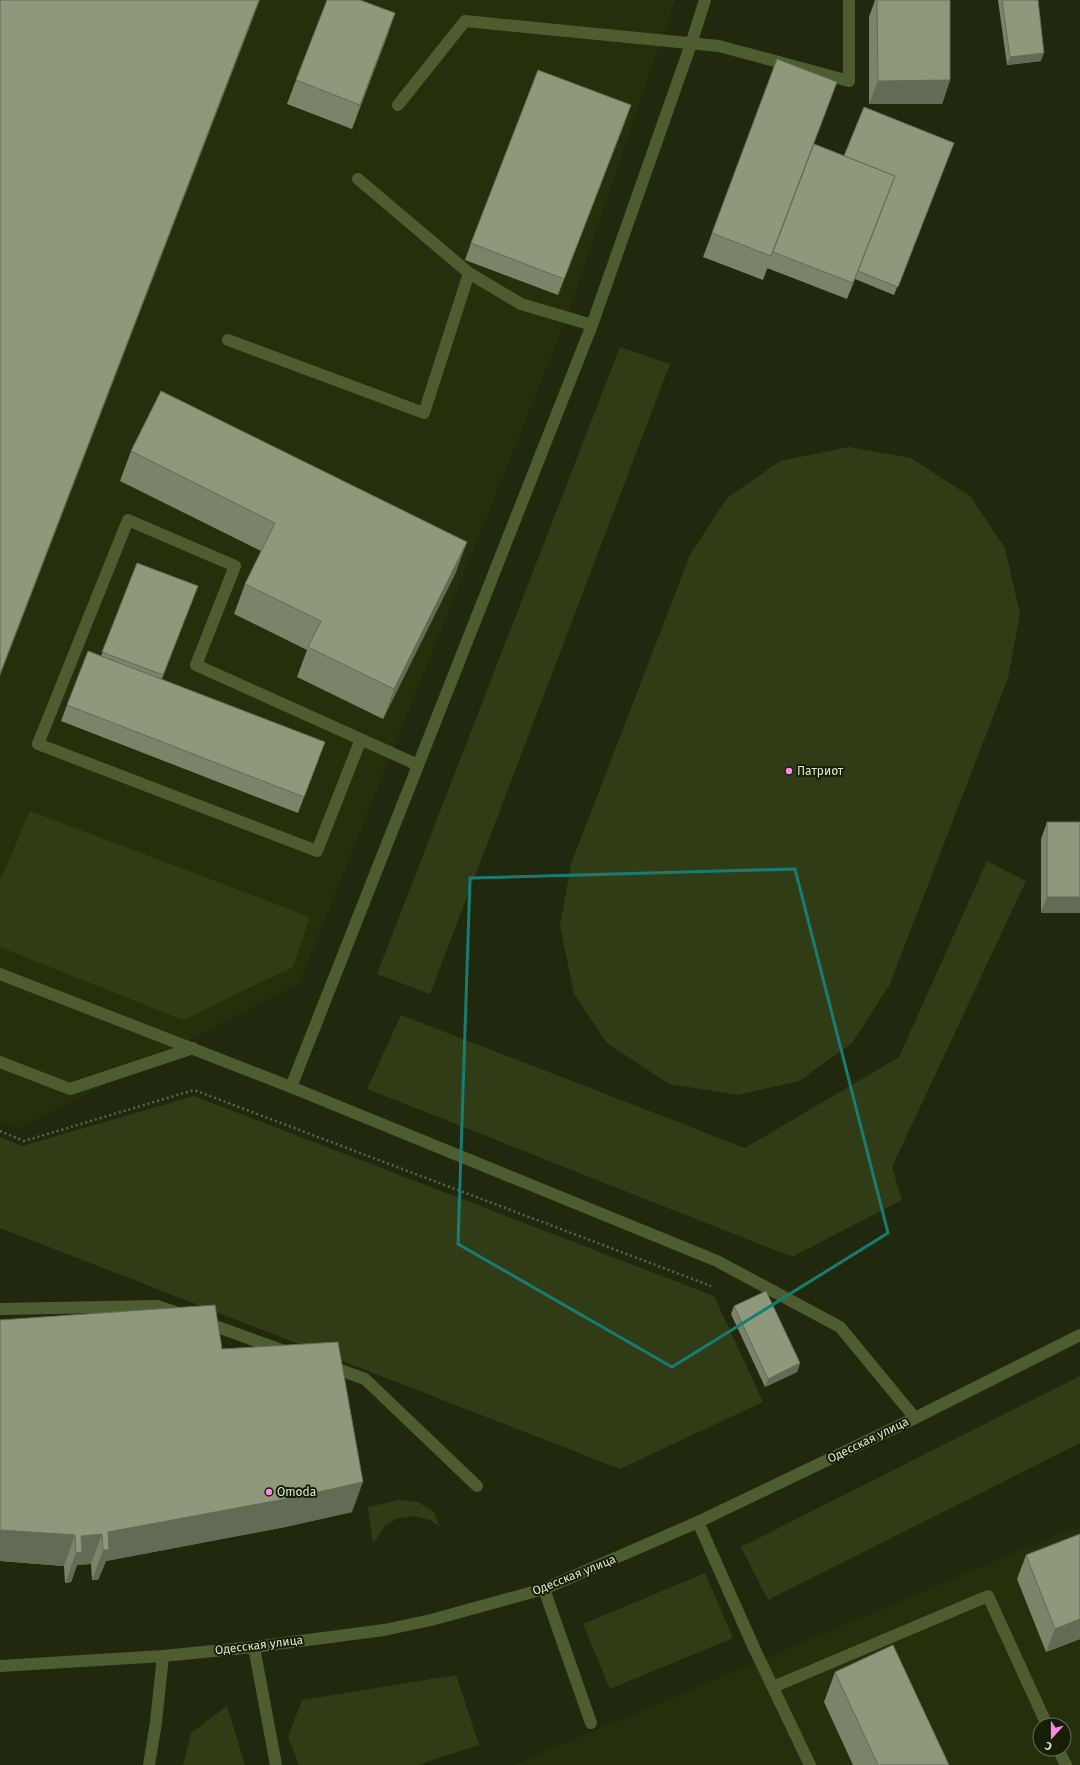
<svg xmlns="http://www.w3.org/2000/svg" width="1080" height="1765" font-family="'Fira Sans',sans-serif">
  <rect width="100%" height="100%" fill="#20280e"/>
  <g fill="#242f0c" fill-rule="evenodd">
    <polygon points="0,0 675,0 566,320 299,984 18,1129 0,1122"/>
    <path d="M1080 1525V1765H513ZM1040 1725H1064V1749H1040Z"/>
  </g>
  <g fill="#303c15">
    <polygon points="620,347 670,364 430,994 377,974"/>
    <polygon points="849,447 911,458 971,497 1005,548 1020,614 1008,678 889,986 852,1043 799,1081 738,1095 669,1084 607,1043 574,994 560,926 571,864 690,555 727,498 780,461"/>
    <polygon points="30,811 310,917 293,967 183,1020 0,947 0,881"/>
    <polygon points="987,861 1026,881 892,1167 902,1200 792,1257 367,1089 401,1015 745,1148 899,1057"/>
    <polygon points="194,1096 714,1296 763,1402 620,1469 0,1228 0,1137 22,1146"/>
    <polygon points="1080,1376 1080,1443 768,1600 741,1547"/>
    <polygon points="399,1500 418,1502 434,1512 440,1527 430,1520 415,1516 396,1519 384,1527 373,1544 368,1507"/>
    <polygon points="705,1573 733,1638 610,1689 583,1624"/>
    <polygon points="456,1675 479,1745 418,1765 299,1765 288,1737 302,1700"/>
    <polygon points="227,1706 245,1765 183,1765 191,1733"/>
  </g>
  <g fill="none" stroke-linecap="round" stroke-linejoin="round">
    <polyline stroke="#5d654e" stroke-width="2.5" stroke-dasharray="2 3" stroke-linecap="butt" points="0,1131 24,1141 194,1090 711,1286"/>
    <g stroke="#4e5d30" stroke-width="12">
      <polyline points="398,105 465,21 719,46 849,81 849,0"/>
      <polyline points="358,179 469,273 521,304 592,325"/>
      <polyline points="228,340 424,413 469,273"/>
      <polyline points="361,739 317,851 38,744 128,520 235,566 196,665 418,765"/>
      <polyline points="0,974 291,1087 717,1261 840,1327 915,1418"/>
      <polyline points="0,1062 70,1089 193,1048"/>
      <polyline points="291,1087 592,325 691,44 705,0"/>
      <polyline points="0,1309 157,1306 181,1314"/>
      <polyline points="204,1322 287,1352"/>
      <polyline points="329,1366 365,1379 477,1486"/>
      <polyline points="698,1522 755,1650 810,1765"/>
      <polyline points="544,1589 591,1723"/>
      <polyline points="254,1647 276,1765"/>
      <polyline points="0,1666 163,1656 254,1647 384,1630 431,1620 544,1589 698,1522 915,1418 1080,1335"/>
      <polyline points="773,1687 988,1596 1047,1725"/>
      <polyline points="1058,1749 1066,1765"/>
      <polyline points="149,1765 156,1722 163,1656"/>
    </g>
  </g>
  <g fill="#798469">
    <polygon points="875,0 950,0 950,80 942,104 869,104 869,17"/>
    <polygon points="998,0 1038,0 1041,61 1007,65"/>
    <polygon points="395,13 352,129 287,104 296,80"/>
    <polygon points="625,122 558,295 465,260 471,243"/>
    <polygon points="954,143 894,295 855,279 847,299 767,268 770,261 763,280 703,257 712,233 814,144 844,156"/>
    <polygon points="131,451 456,572 383,719 297,677 307,650 234,614 245,584 261,551 120,481"/>
    <polygon points="137,563 198,586 162,679 319,758 298,813 61,721 67,705 101,656"/>
    <polygon points="1047,822 1080,822 1041,913 1041,839"/>
    <polygon points="734,1306 800,1363 797,1372 765,1387 731,1314"/>
    <polygon points="0,1320 222,1349 352,1512 285,1527 106,1561 98,1580 92,1580 91,1564 77,1565 71,1582 65,1583 64,1566 0,1561"/>
    <polygon points="1080,1534 1080,1639 1046,1652 1017,1579 1026,1555"/>
    <polygon points="835,1672 949,1765 853,1765 824,1702"/>
  </g>
  <g fill="#636b55">
    <polygon points="259,0 260,0 0,676 0,674"/>
    <polygon points="395,13 387,37 352,129 360,105"/>
    <polygon points="1044,53 1041,61 1007,65 1010,57"/>
    <polygon points="950,80 942,104 869,104 878,81"/>
    <polygon points="631,105 625,122 558,295 564,279"/>
    <polygon points="467,542 456,572 383,719 394,689"/>
    <polygon points="1047,897 1080,897 1080,913 1041,913"/>
    <polygon points="800,1363 797,1372 765,1387 768,1379"/>
    <polygon points="363,1482 352,1512 285,1527 106,1561 98,1580 92,1580 103,1550 108,1532"/>
    <polygon points="0,1530 75,1535 64,1566 0,1561"/>
    <polygon points="102,1534 91,1564 77,1565 71,1582 65,1583 76,1553 81,1536"/>
    <polygon points="1080,1619 1080,1639 1046,1652 1055,1629"/>
  </g>
  <g fill="#8d997a" stroke="#636b55">
    <polygon points="0,0 259,0 0,674"/>
    <polygon points="327,0 360,0 395,13 360,105 296,80"/>
    <polygon points="877,0 950,0 950,80 878,81"/>
    <polygon points="1002,0 1038,0 1044,53 1010,57"/>
    <polygon points="777,59 837,82 771,256 712,233"/>
    <polygon points="538,70 631,105 564,279 471,243"/>
    <polygon points="864,107 954,143 898,287 858,271 895,176 844,156"/>
    <polygon points="814,144 895,176 853,283 773,252"/>
    <polygon points="161,391 467,542 394,689 308,647 321,621 245,584 275,523 131,451"/>
    <polygon points="137,563 198,586 163,675 102,652"/>
    <polygon points="88,651 325,742 304,797 67,705"/>
    <rect x="1047" y="822" width="33" height="75"/>
    <polygon points="766,1291 800,1363 768,1379 734,1306"/>
    <polygon points="215,1305 222,1349 338,1342 363,1482 296,1497 108,1532 109,1550 103,1550 102,1534 81,1536 82,1552 76,1553 75,1535 0,1530 0,1320"/>
    <polygon points="1080,1534 1080,1619 1055,1629 1026,1555"/>
    <polygon points="893,1645 949,1765 878,1765 835,1672"/>
  </g>
  <path fill="none" stroke="#197c73" stroke-width="3" stroke-linejoin="round" d="M795 869 888 1233 672 1367 458 1244 470 878Z"/>
  <g fill="#fb87e6" stroke="#161f05" stroke-width="1.5">
    <circle cx="789" cy="771" r="4"/>
    <circle cx="269" cy="1492" r="4"/>
  </g>
  <g text-anchor="middle" stroke-width="4" stroke-linejoin="round" paint-order="stroke">
    <g font-size="12" fill="#dee5d4" stroke="#161f05" text-anchor="start">
      <text x="797" y="775">Патриот</text>
      <text x="277" y="1496">Omoda</text>
    </g>
    <g font-size="12" fill="#dee5d4" stroke="#161f05">
      <text transform="translate(868 1440) rotate(-26)" y="4">Одесская улица</text>
      <text transform="translate(574 1575) rotate(-22)" y="4">Одесская улица</text>
      <text transform="translate(259 1645) rotate(-7)" y="4">Одесская улица</text>
    </g>
  </g>
  <g transform="translate(1052 1737) rotate(201)"><circle r="19" fill="#161f05" stroke="#666e58"/>
  <path d="M0-3L7 15L0 10L-7 15Z" fill="#fb87e6"/>
  <text y="-6" font-size="11" font-weight="bold" text-anchor="middle" fill="#dee5d4">С</text>
  </g>
</svg>
